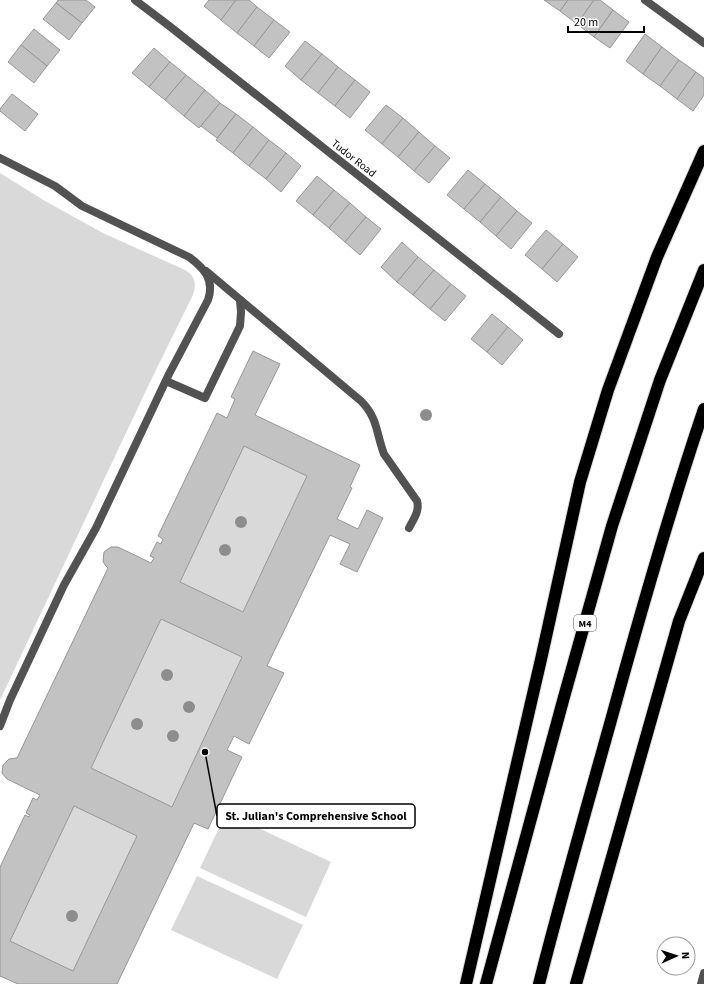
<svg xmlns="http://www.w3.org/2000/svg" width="704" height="984" font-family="'Source Sans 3',sans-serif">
  <rect width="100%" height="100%" fill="#fff"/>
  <g fill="#d9d9d9">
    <path d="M0 173 45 201 103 233 185 270C196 276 197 286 192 297L151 380 0 700Z"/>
    <polygon points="244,446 307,476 243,612 180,582"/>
    <polygon points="161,619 242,657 172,807 91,768"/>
    <polygon points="74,806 137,836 73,971 10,941"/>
    <polygon points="226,813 331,862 306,917 200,868"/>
    <polygon points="197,876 303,925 277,979 171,930"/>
  </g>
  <g fill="#c2c2c2" stroke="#969696" fill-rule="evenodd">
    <polygon points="58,0 86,0 95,7 82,23 56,3"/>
    <polygon points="209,0 236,0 221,20 204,6"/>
    <polygon points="236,0 249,0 257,7 237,33 221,20"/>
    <polygon points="544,0 568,0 560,11"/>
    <polygon points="568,0 594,0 577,24 560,11"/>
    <polygon points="594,0 600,0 613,10 594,37 577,24"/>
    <polygon points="56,3 82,23 69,40 43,19"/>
    <polygon points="257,7 274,20 254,46 237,33"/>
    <polygon points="613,10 629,22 610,48 594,37"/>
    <polygon points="274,20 290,32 269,58 254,46"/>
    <polygon points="34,29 60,50 47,66 21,45"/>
    <polygon points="645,34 662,47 643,74 626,61"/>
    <polygon points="305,41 322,54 301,80 285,66"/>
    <polygon points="21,45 47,66 34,83 8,62"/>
    <polygon points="662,47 679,60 660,86 643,74"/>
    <polygon points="154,48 170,62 149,87 132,73"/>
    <polygon points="322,54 338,67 318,93 301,80"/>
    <polygon points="679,60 696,72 677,99 660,86"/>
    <polygon points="170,62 186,75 165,100 149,87"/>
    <polygon points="338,67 355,80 335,106 318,93"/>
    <polygon points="696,72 704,78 704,95 693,111 677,99"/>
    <polygon points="186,75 205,90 184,116 165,100"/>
    <polygon points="355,80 370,92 350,118 335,106"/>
    <polygon points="205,90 220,103 199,128 184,116"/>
    <polygon points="12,94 38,114 25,131 0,111 0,109"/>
    <polygon points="220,103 236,114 217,138 201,126"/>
    <polygon points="386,105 403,118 382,144 365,130"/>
    <polygon points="236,114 253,127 233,153 216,140"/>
    <polygon points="403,118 419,132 398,157 382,144"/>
    <polygon points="253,127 269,140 249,166 233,153"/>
    <polygon points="419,132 435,146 414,171 398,157"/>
    <polygon points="269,140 286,153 266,179 249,166"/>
    <polygon points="435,146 450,158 429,183 414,171"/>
    <polygon points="286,153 301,166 281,192 266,179"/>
    <polygon points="468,170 485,184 464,209 447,195"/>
    <polygon points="317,176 334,190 313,215 296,201"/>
    <polygon points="485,184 501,197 480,222 464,209"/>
    <polygon points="334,190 350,203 329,228 313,215"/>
    <polygon points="501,197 517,211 496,236 480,222"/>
    <polygon points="350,203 366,217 345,242 329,228"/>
    <polygon points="517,211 532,223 511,249 496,236"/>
    <polygon points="366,217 381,229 360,255 345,242"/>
    <polygon points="546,230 563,244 542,269 525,255"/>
    <polygon points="402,242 418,257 397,282 381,267"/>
    <polygon points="563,244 578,257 557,282 542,269"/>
    <polygon points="418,257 434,270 413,295 397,282"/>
    <polygon points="434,270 451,284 430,309 413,295"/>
    <polygon points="451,284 466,296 445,321 430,309"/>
    <polygon points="492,314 508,327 487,352 471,339"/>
    <polygon points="508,327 523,340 502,365 487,352"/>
    <path d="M253 351 280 364 255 415 360 465 350 487 352 488 337 519 358 529 367 510 383 518 357 572 340 564 350 544 330 535 267 666 284 673 249 744 234 736 227 750 242 757 208 829 194 823 117 984H18L0 976V867L25 815 29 817 30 815 26 813 33 798 37 800 40 795 7 779 2 773 3 765 9 759 17 758 108 568 105 565 103 561 104 552 111 547H118L151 563 154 558 150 556 157 542 161 544 163 539 158 536 217 413 227 418 235 399 231 397ZM244 446 307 476 243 612 180 582ZM161 619 242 657 172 807 91 768ZM74 806 137 836 73 971 10 941Z"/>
  </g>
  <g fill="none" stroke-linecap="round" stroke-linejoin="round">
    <g stroke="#dbdbdb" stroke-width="14">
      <g id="motorway">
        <polyline points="466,984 542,655 580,482 608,390 657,257 704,151"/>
        <polyline points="486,984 564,697 612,526 660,380 704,270"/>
        <path d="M539 984C562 893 588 803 613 713 641 611 670 509 704 409"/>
        <polyline points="576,984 679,621 704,558"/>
      </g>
    </g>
    <g stroke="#525252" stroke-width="8">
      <path d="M0 158 55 186 82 206 189 257C204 268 215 280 208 300L169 374 96 528 64 585 10 700 0 726"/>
      <path d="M206 271 361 401C378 418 376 433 384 454L417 501C420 511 413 520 409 528"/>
      <polyline points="166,381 205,398 240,326 241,312 240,300"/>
    </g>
    <g stroke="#525252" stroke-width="8">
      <polyline points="135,0 168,25 559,334"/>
      <polyline points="645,0 704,43"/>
      <polyline points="701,984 704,973"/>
    </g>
    <use href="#motorway" stroke="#000" stroke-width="12"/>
  </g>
  <g fill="#8d8d8d">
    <circle cx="426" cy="415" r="6"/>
    <circle cx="241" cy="522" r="6"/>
    <circle cx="225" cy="550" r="6"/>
    <circle cx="167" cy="675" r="6"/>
    <circle cx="189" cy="707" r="6"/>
    <circle cx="137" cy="724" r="6"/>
    <circle cx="173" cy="736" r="6"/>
    <circle cx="72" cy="916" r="6"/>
  </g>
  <g text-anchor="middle" stroke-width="3.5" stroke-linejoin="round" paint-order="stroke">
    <rect fill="#fff" stroke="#4c4c4c" stroke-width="1" x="574" y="615" width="22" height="16" rx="3"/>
    <g font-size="10" font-weight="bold" fill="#000">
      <text x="585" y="627">M4</text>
    </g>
    <g font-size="11" fill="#000" stroke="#fff">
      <text transform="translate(354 158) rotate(38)" y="4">Tudor Road</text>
    </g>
  </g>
  <path fill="none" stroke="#000" stroke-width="1.5" d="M205 752L217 816"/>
  <circle fill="#000" stroke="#fff" stroke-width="1.5" cx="205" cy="752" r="4"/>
  <rect fill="#fff" stroke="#000" stroke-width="1.5" x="217" y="804" width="198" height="24" rx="4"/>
  <g font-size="12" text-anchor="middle" font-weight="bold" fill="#000">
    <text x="316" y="820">St. Julian's Comprehensive School</text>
  </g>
  <g transform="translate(676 956) rotate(87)"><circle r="19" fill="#ffffff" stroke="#999999"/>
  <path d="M0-3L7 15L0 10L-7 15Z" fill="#000000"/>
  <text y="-6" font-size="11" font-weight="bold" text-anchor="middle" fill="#000000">N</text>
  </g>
  <path d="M568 26v6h76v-6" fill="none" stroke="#000000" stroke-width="2"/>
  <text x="574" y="26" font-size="12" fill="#000000" stroke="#ffffff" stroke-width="3" paint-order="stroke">20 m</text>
</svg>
